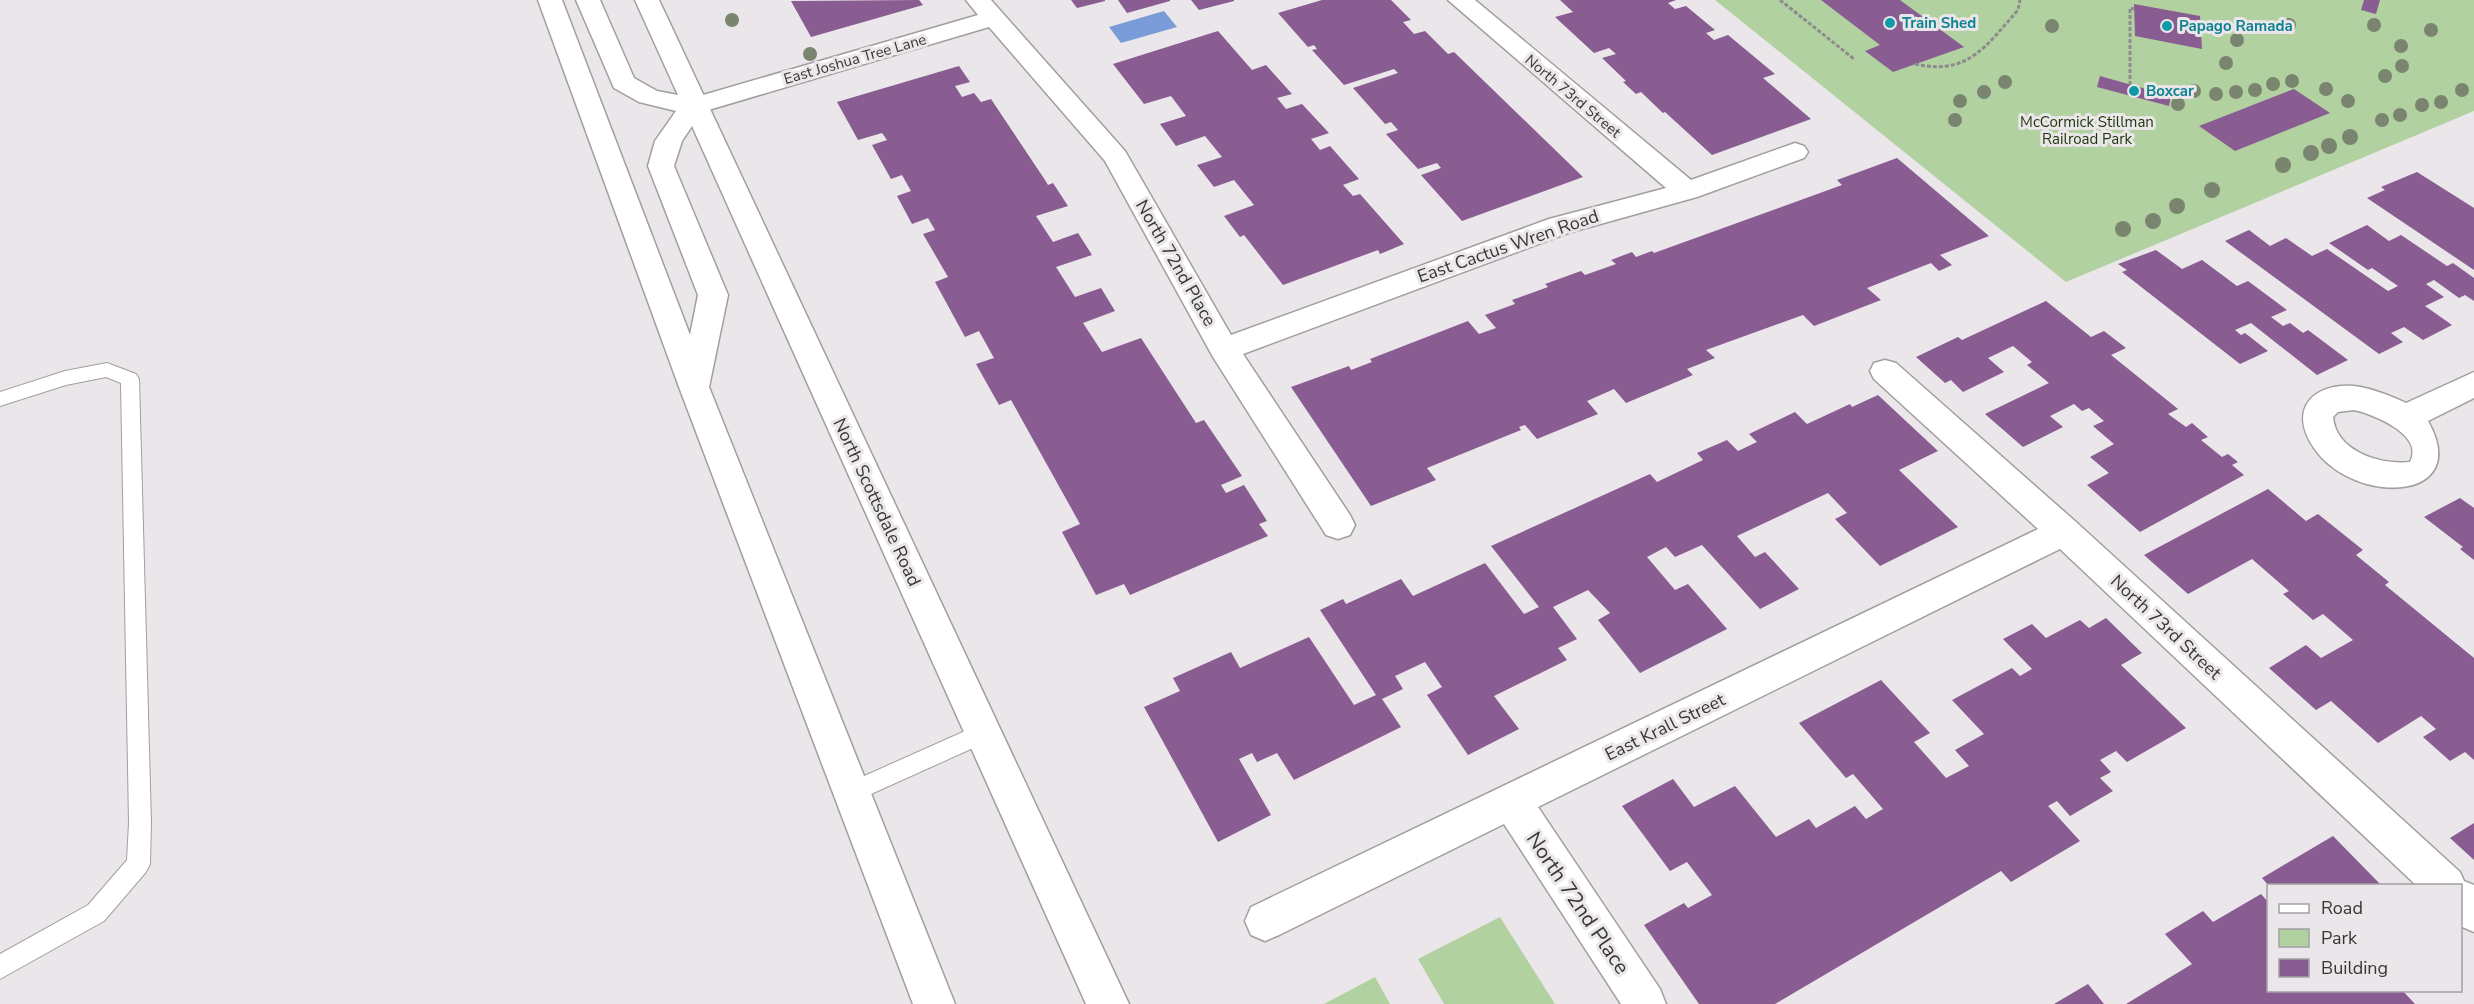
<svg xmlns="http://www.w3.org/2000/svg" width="2474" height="1004" font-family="'Nunito Sans',sans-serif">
  <rect width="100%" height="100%" fill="#eae6ea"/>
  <g fill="#b2d1a0">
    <polygon points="1715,0 2474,0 2474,111 2066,282"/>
    <polygon points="1500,917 1555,1004 1444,1004 1418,959"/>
    <polygon points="1375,977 1390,1004 1324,1004"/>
  </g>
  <polygon fill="#799cd9" points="1164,11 1177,27 1121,43 1109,27"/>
  <g fill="#895c92">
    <polygon points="919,0 923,5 811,37 791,1"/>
    <polygon points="1071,0 1105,0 1105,1 1077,8"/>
    <polygon points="1118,0 1170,0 1170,1 1127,13"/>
    <polygon points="1191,0 1234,0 1234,1 1199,10"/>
    <polygon points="1322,0 1391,0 1411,20 1403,22 1414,34 1425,31 1448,54 1454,52 1583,177 1462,221 1421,175 1441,168 1437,163 1418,169 1386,134 1398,130 1391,122 1385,124 1353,88 1398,73 1394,69 1344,85 1312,50 1317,49 1314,45 1308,47 1278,13"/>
    <polygon points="1560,0 1676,0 1668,3 1675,9 1686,6 1715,30 1706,33 1714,40 1728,35 1775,74 1763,78 1811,119 1712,155 1665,112 1663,113 1641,92 1636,94 1623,82 1626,81 1602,58 1616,54 1609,48 1594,53 1555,17 1573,12"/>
    <polygon points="1821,0 1900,0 1964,47 1893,72 1865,51 1880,45"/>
    <polygon points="2364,0 2380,0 2376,14 2361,10"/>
    <polygon points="2134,4 2200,16 2202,49 2135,36"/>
    <polygon points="1218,31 1252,70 1266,65 1292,94 1277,98 1286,109 1302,104 1329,133 1311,139 1320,150 1330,146 1359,179 1343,185 1353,196 1360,194 1404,244 1380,254 1378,250 1283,285 1244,235 1240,237 1224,216 1254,205 1234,180 1214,187 1197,165 1222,157 1205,136 1176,146 1160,124 1186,116 1171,96 1144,104 1113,64"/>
    <polygon points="959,66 970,82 955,86 962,97 974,93 981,102 991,99 1045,180 1048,185 1053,183 1068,206 1036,216 1053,242 1078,233 1092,255 1056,267 1075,297 1101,288 1115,311 1083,323 1102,352 1141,338 1196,423 1204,420 1242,476 1221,485 1226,493 1244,485 1267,521 1259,524 1268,536 1130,595 1124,584 1096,595 1062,532 1080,524 1011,400 999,405 976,364 994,358 979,331 965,337 935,282 948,277 923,234 935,230 928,218 912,224 897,196 911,191 902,175 891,179 872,145 887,140 882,133 858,140 837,102"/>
    <polygon points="2100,76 2171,96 2169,106 2097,87"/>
    <polygon points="2294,89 2330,113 2235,151 2199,126"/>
    <polygon points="1897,158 1989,236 1940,255 1952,265 1939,271 1931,263 1867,288 1881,300 1814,326 1803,315 1706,350 1715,358 1687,369 1693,375 1626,403 1614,389 1587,401 1598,414 1537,439 1525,425 1519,427 1521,430 1427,468 1436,480 1371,506 1291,387 1349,366 1351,370 1372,362 1370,359 1468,321 1479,334 1496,328 1485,315 1515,304 1512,300 1548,287 1545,284 1581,271 1585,275 1616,264 1611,260 1632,252 1636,257 1652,251 1654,253 1842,185 1837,180"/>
    <polygon points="2417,172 2474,208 2474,270 2367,198 2385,190 2381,187"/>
    <polygon points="2367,225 2389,241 2401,235 2447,266 2453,263 2474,278 2474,301 2465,295 2459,298 2434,280 2426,284 2444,297 2425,306 2452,325 2423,340 2404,327 2391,333 2403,342 2379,354 2225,241 2249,230 2270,246 2286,238 2312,256 2327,249 2388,291 2398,286 2372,268 2368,270 2329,243"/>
    <polygon points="2156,250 2182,269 2202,260 2237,286 2248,281 2287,310 2271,317 2283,326 2290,323 2303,333 2308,330 2348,360 2317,375 2251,323 2235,330 2241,335 2245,333 2268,351 2240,364 2122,272 2127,270 2118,264"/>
    <polygon points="2046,301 2091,337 2104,331 2126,348 2111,355 2178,409 2168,414 2186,427 2192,423 2208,437 2201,440 2222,457 2228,454 2238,462 2232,465 2244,475 2140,532 2087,485 2109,473 2090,457 2114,444 2093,426 2104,421 2089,408 2082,411 2074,404 2050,416 2063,427 2023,447 1985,414 2049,383 2027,365 2032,362 2013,346 1988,358 2004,372 1963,392 1951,380 1945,383 1916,357 1958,337 1962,340"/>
    <polygon points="1878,395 1938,451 1899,470 1958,527 1880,566 1835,519 1847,513 1828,493 1737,536 1755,557 1765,552 1799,589 1760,609 1702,545 1675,557 1666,547 1647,557 1675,590 1688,584 1727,629 1640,673 1598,620 1610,613 1588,590 1553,607 1577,639 1558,648 1567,660 1494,696 1519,729 1468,755 1427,695 1442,687 1425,662 1395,676 1403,689 1382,699 1401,727 1294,780 1277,753 1257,762 1252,753 1239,759 1271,815 1218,842 1144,707 1180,691 1173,678 1231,652 1240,668 1309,637 1354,705 1376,695 1320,610 1343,599 1346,604 1401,579 1413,596 1485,563 1524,614 1539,607 1491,546 1650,474 1657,482 1703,460 1697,453 1727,440 1738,451 1757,442 1749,434 1795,412 1807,424 1850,404 1852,407"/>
    <polygon points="2268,489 2306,521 2318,514 2363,550 2356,555 2389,582 2385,585 2474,658 2474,760 2465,752 2450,761 2423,737 2436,729 2421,716 2378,743 2331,701 2316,710 2269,668 2306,645 2321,658 2353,640 2323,614 2313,620 2283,594 2289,591 2252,559 2188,594 2144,555"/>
    <polygon points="2460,498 2474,508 2474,560 2460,549 2463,547 2424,517"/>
    <polygon points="2106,618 2142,653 2121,665 2186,728 2127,762 2116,751 2100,760 2111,772 2100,778 2113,791 2070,816 2057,801 2048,806 2080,841 2011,882 2001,871 1775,1004 1699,1004 1644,925 1684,903 1688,908 1712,895 1687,862 1670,871 1622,806 1673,779 1694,807 1735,786 1776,837 1809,819 1816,828 1855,806 1866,819 1883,809 1853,774 1846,778 1799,723 1881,680 1930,733 1914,742 1946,778 1969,766 1955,750 1984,734 1952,700 2012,668 2020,676 2032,669 2003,639 2032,624 2046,638 2080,620 2089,628"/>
    <polygon points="2474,823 2474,860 2450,838"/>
    <polygon points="2333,836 2382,886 2269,886 2262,878"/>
    <polygon points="2261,894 2268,902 2268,990 2402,990 2415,1004 2126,1004 2192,964 2165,934 2203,911 2213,922"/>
    <polygon points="2088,984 2104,1004 2054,1004"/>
  </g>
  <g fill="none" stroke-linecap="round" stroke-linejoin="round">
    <g stroke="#a19ea1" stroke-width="2">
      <g id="lane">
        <polygon points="107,363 136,374 139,379 151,823 150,864 146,872 104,921 0,979 0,954 88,905 127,860 129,823 121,383 106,377 66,385 0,406 0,392 65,371"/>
        <polygon points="983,723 991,726 994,733 991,740 860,799 852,802 844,799 841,792 844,785"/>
      </g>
    </g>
    <g stroke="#a19ea1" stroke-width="3">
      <g id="street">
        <polygon points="966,0 991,0 1125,151 1231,335 1549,219 1666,188 1448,0 1475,0 1691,180 1795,143 1804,146 1808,152 1804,158 1697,197 1568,233 1243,354 1350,515 1355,525 1350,535 1338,539 1326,535 1213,357 1105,161 989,27 695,114 686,112 682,106 686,100 978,15"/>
        <polygon points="1885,360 1896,363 2076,522 2460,872 2464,881 2474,885 2474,932 2460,926 2460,886 2417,886 2060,549 1538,807 1660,989 1666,1004 1621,1004 1504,824 1279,935 1265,941 1251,935 1245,921 1251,907 2038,529 1874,379 1870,371 1874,363"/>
        <path d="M2474 372V398L2428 421C2474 503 2353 506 2314 448 2288 410 2312 383 2354 386 2371 388 2391 396 2406 403ZM2354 410C2373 414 2425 435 2410 462 2381 465 2336 452 2333 417L2338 412Z"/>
      </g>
    </g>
    <g stroke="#a19ea1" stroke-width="3">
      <polygon id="primary" points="538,0 562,0 690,335 698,295 648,166 655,141 676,111 639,102 614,88 576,0 600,0 634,78 657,91 678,95 635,0 659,0 1129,1004 1086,1004 692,126 682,141 674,166 728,295 709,387 955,1004 913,1004 679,387"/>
    </g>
    <g stroke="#8d8b8d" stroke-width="3" stroke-dasharray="4 2" stroke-linecap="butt">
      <polyline points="1780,0 1854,59"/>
      <path d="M1915 64C1968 76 1986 46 2018 10L2020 0"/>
      <polyline points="2130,85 2130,8 2134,9"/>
    </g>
    <use href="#lane" fill="#fff" fill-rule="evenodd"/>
    <use href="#street" fill="#fff" fill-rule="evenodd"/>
    <use href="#primary" fill="#fff" fill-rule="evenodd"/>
  </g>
  <g fill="#79856e">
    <circle cx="732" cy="20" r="7"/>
    <circle cx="2289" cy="25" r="7"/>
    <circle cx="2374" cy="25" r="7"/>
    <circle cx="2052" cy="26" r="7"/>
    <circle cx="2431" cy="30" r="7"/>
    <circle cx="2237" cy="40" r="7"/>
    <circle cx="2401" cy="46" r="7"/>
    <circle cx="810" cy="54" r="7"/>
    <circle cx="2226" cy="63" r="7"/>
    <circle cx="2402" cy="66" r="7"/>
    <circle cx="2385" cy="76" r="7"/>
    <circle cx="2292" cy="81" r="7"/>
    <circle cx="2005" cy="82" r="7"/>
    <circle cx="2273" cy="84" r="7"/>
    <circle cx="2326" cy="89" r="7"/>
    <circle cx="2255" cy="90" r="7"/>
    <circle cx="2462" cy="90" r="7"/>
    <circle cx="2194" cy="91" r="7"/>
    <circle cx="1984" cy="92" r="7"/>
    <circle cx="2236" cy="92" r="7"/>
    <circle cx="2216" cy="94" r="7"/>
    <circle cx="1960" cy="101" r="7"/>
    <circle cx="2348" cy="101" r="7"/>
    <circle cx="2441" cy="102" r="7"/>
    <circle cx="2178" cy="104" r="7"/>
    <circle cx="2422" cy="105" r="7"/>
    <circle cx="2400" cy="115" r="7"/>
    <circle cx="1955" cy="120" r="7"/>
    <circle cx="2382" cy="120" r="7"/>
    <circle cx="2350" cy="137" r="8"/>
    <circle cx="2329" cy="146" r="8"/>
    <circle cx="2311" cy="153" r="8"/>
    <circle cx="2283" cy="165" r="8"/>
    <circle cx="2212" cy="190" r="8"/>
    <circle cx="2177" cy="206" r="8"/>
    <circle cx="2153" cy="221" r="8"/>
    <circle cx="2123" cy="229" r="8"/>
  </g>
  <g fill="#0f9aa8" stroke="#eae6ea" stroke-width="2">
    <circle cx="1890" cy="23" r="6"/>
    <circle cx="2167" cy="26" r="6"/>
    <circle cx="2134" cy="91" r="6"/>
  </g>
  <g text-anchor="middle" stroke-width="6" stroke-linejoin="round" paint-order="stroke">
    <g font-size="15" font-weight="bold" fill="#0d838f" stroke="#eae6ea" text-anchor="start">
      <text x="1902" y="28">Train Shed</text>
      <text x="2179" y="31">Papago Ramada</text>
      <text x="2146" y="96">Boxcar</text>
    </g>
    <g font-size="15" fill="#383738" stroke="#eae6ea">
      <text transform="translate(855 59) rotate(-16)" y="5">East Joshua Tree Lane</text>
      <text transform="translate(1573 96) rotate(40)" y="5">North 73rd Street</text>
    </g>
    <g font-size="15" fill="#1d3608" stroke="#eae6ea">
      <text x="2087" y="127">McCormick Stillman<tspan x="2087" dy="17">Railroad Park</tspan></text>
    </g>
    <g font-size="18" fill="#383738" stroke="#eae6ea">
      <text transform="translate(1508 246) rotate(-19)" y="6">East Cactus Wren Road</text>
      <text transform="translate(1176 263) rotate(60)" y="6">North 72nd Place</text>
      <text transform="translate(877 502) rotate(65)" y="6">North Scottsdale Road</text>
      <text transform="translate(2166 627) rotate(43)" y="6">North 73rd Street</text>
      <text transform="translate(1665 727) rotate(-26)" y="6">East Krall Street</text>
    </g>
    <g font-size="21" fill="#383738" stroke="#eae6ea">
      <text transform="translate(1578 903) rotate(56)" y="7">North 72nd Place</text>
    </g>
  </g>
  <rect x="2267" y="884" width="195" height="108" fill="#eae6ea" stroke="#a3a0a3" stroke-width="1.5"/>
  <rect x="2279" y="904" width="30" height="9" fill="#ffffff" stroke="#a3a0a3" stroke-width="1.5"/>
  <text x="2321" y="914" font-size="18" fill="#383738">Road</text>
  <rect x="2279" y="929" width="30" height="18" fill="#b2d1a0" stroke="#a3a0a3" stroke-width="1.5"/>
  <text x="2321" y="944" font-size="18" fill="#383738">Park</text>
  <rect x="2279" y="959" width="30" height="18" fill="#895c92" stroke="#a3a0a3" stroke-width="1.5"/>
  <text x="2321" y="974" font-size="18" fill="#383738">Building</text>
</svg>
